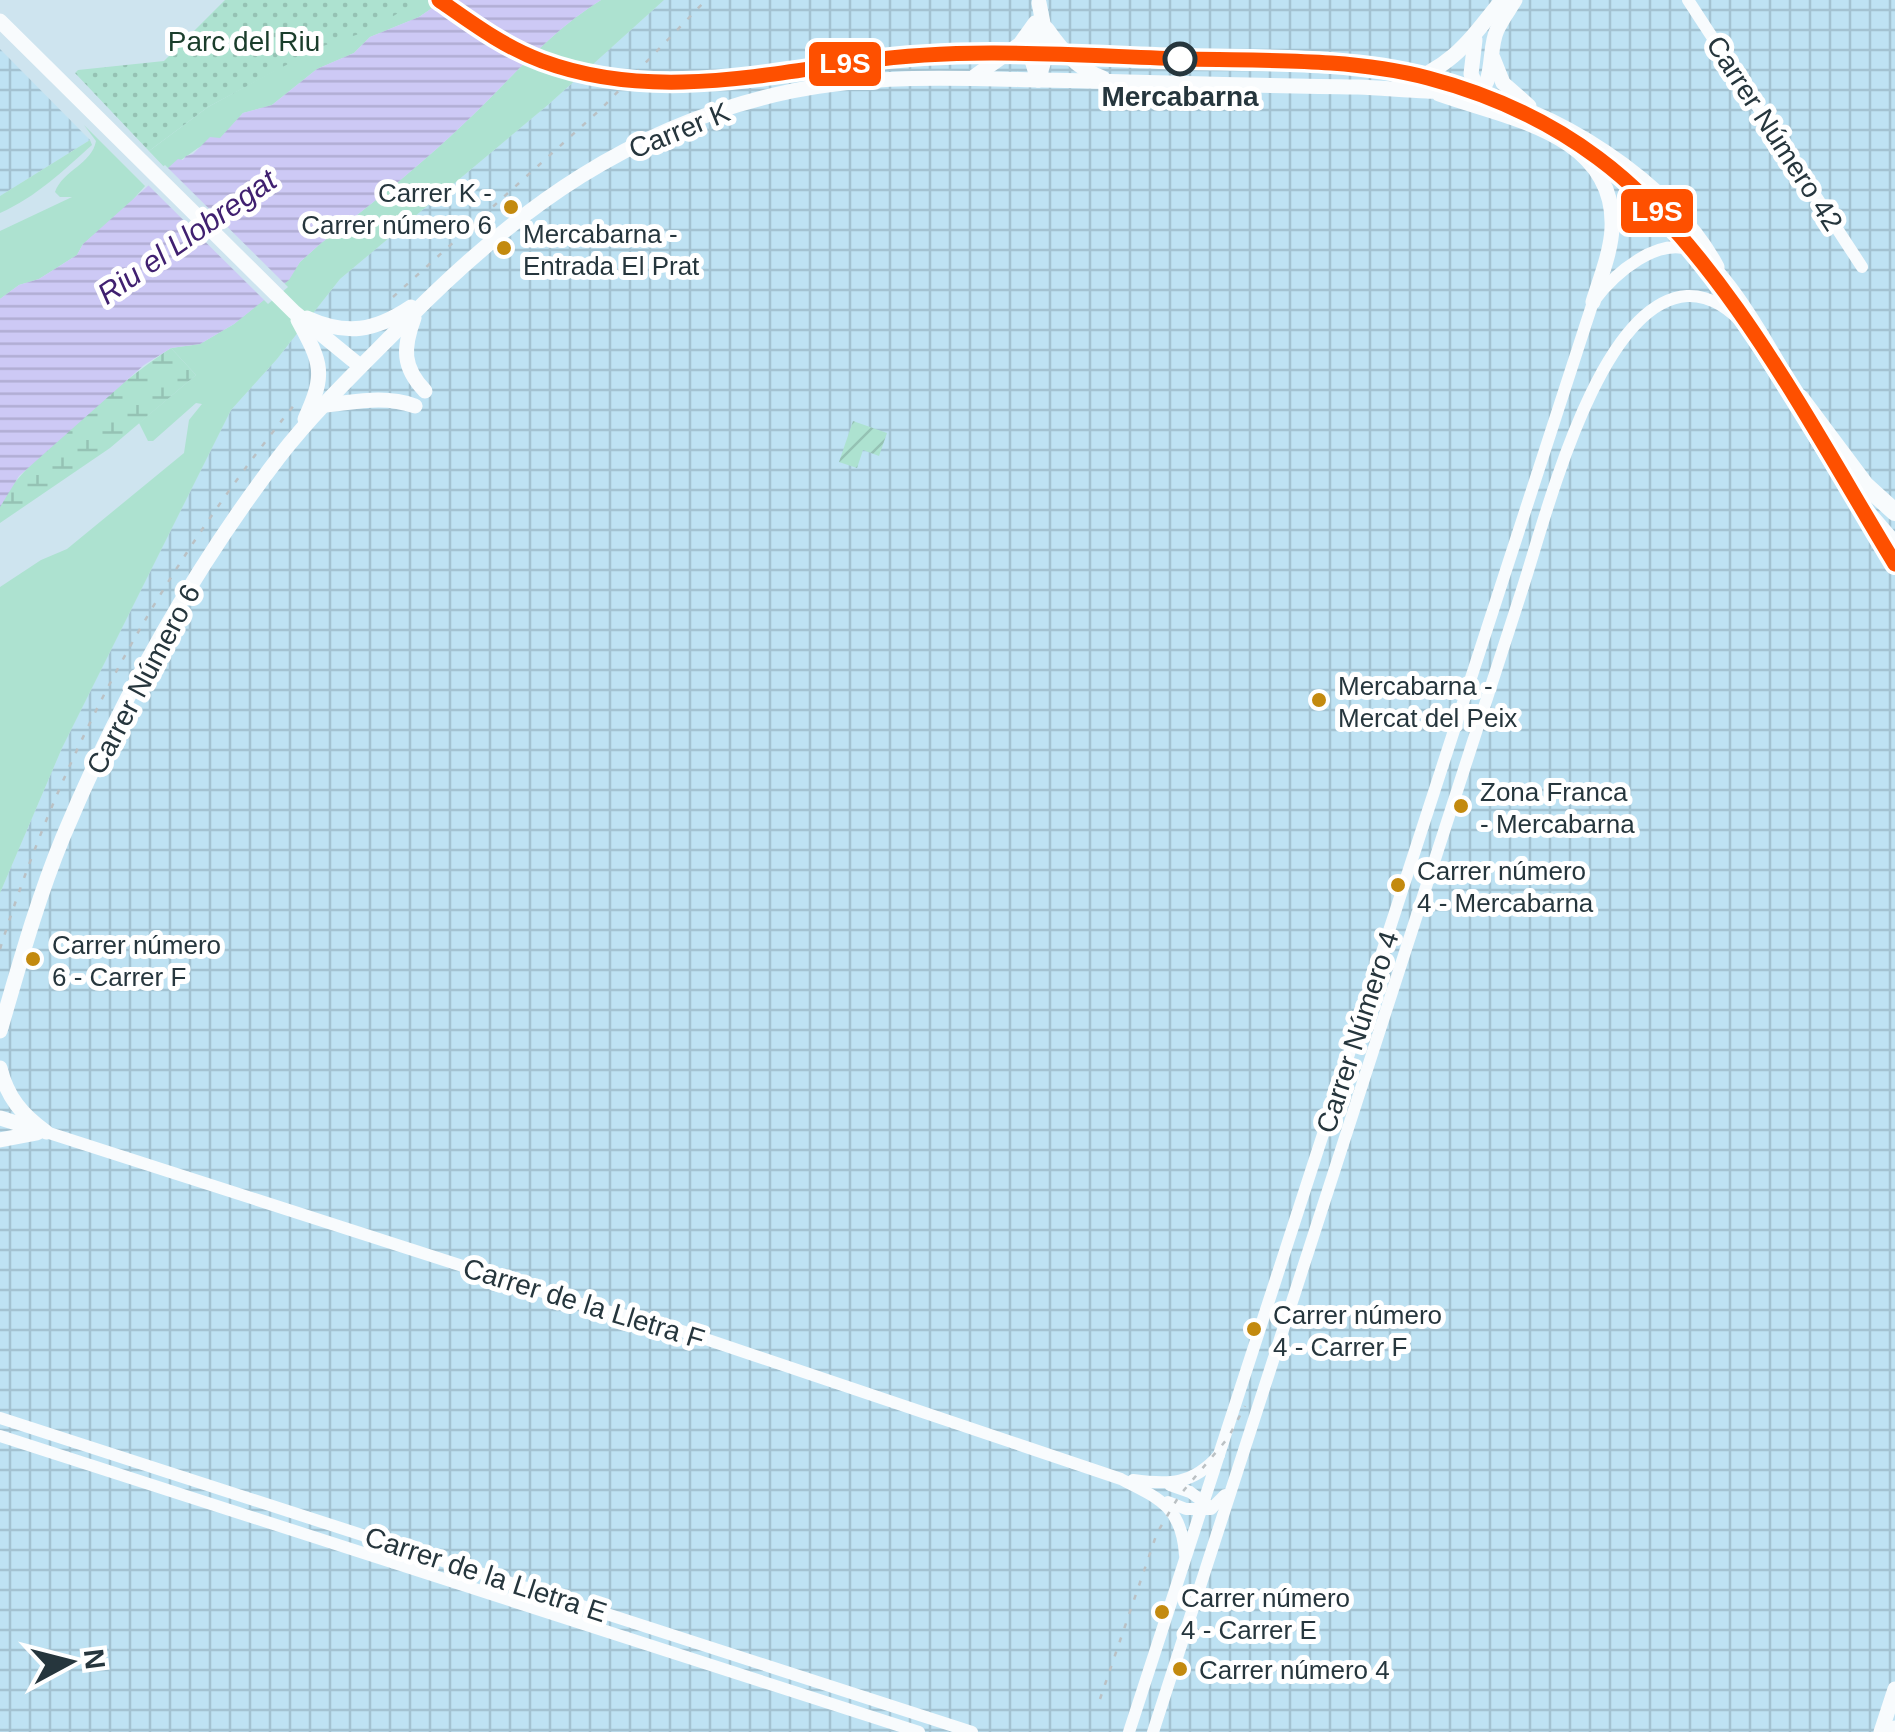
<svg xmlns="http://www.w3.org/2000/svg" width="1895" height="1732" font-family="Helvetica,sans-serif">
  <defs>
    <pattern id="industrial-grid" width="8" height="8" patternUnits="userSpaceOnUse" patternTransform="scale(2.5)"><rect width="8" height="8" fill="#bee2f3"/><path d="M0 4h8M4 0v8" fill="none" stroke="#a3c2d1"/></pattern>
    <pattern id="wetland-marsh" width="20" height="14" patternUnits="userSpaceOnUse" patternTransform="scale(2.5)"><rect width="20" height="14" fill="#ade2d0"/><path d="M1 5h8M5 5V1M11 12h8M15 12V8" fill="none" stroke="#95c2b4"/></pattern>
    <pattern id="park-dots" width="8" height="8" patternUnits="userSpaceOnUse" patternTransform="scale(2.5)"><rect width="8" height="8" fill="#ade2d0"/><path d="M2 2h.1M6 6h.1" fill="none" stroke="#95c2b4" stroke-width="1.8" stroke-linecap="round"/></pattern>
    <pattern id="garden-furrows" width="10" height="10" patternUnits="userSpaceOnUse" patternTransform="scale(2.5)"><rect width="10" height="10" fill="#ade2d0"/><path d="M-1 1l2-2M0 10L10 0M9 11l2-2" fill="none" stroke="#95c2b4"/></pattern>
    <pattern id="water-rules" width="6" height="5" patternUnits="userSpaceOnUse" patternTransform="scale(2.5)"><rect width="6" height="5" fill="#cdc9f5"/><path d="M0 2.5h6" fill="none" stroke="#b0add3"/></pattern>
  </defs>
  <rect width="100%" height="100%" fill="#cee4ef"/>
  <g fill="url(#industrial-grid)">
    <polygon points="664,0 1895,0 1895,1732 0,1732 0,893 62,748 231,410 277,359 340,279 549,104"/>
    <polygon points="0,49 90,140 0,196"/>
  </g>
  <g fill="#ade2d0">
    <polygon points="412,0 444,0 419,17 370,37 354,53 317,69 272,105 243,113 220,139 198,148 167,170 149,151 208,107 332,39"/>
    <path d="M601 0H664L549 104 340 279 277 359 231 410 62 748 0 893V587L41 560 67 549 184 453 189 420 202 404 196 403 153 441H148L139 423 196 375 171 348 200 344 234 324 288 280 300 262 320 244C373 203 427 160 474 114 515 74 552 30 601 0Z"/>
    <path d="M84 125 145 186 124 210 83 244 77 255 39 279 19 285 0 299V231L72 197H60L55 192C63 170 92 164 96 141Z"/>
    <path d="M90 140 92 145C63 171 36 197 0 213V196Z"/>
  </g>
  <path fill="url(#wetland-marsh)" d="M171 348 196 375 110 448 0 523C0 517 0 512 0 507 10 470 136 370 171 348Z"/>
  <polygon fill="url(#park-dots)" points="225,0 419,0 371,30 320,47 208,107 149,151 75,73 78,70 164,61"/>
  <polygon fill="url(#garden-furrows)" points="853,421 887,433 879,456 863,450 857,468 839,462"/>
  <path fill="url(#water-rules)" d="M444 0H601C552 30 515 74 474 114 427 160 373 203 320 244L300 262 289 280 234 324 200 344 171 348 144 365 19 476 0 507V299L19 285 39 279 77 255 83 244 178 159 183 160 186 156 193 154 210 137 220 138 243 113 272 105 317 69 354 53 370 37 419 17Z"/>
  <polygon fill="#cee4ef" points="165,165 288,287 268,304 144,181"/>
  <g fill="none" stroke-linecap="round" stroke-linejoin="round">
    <g stroke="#f8fbfd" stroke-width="12">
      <polyline points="1688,0 1862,267"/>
      <polyline points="1832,454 1864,505 1895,541"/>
      <path d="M46 1132 590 1307 661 1324 1121 1479C1159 1498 1182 1507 1185 1555"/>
      <polyline points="0,1418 972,1732"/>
      <polyline points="0,1436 919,1732"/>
      <path d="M1133 1480C1169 1485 1193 1485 1219 1455"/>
      <polyline points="1170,1485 1190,1492 1209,1506"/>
      <polyline points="1168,1502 1186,1509 1211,1509 1225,1495"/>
      <path d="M1129 1732 1593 302C1613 275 1659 233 1696 252 1729 268 1782 367 1802 402"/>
      <path d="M1153 1732 1521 593C1545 521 1597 302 1687 296 1711 295 1732 310 1746 328L1831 465"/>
    </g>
    <g stroke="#f8fbfd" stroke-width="15">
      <polyline points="0,21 294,312 360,366"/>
      <path d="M1047 29C1062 50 1077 69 1103 78"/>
      <polyline points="1033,30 1031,57 1038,80"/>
      <polyline points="1475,40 1471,74 1482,99"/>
      <polyline points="1493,58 1503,83 1529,106"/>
      <polyline points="975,76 1020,44 1035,23"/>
      <polyline points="1038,80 1048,48 1039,3"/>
      <path d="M1397 87C1452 67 1467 44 1502 0"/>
      <path d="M1439 94C1505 118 1616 133 1612 228 1611 252 1600 279 1593 302"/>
      <path d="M1471 98C1497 88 1487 51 1497 30 1502 19 1509 10 1515 0"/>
      <path d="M307 318C347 336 375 331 411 307"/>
      <path d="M414 318C403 348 402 367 425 391"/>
      <path d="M298 320C322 364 326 373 305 419"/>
      <path d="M325 405C356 402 384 395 415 406"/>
      <path d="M0 1031C19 966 37 900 63 837 119 703 191 572 279 457 317 408 363 365 406 321 517 208 633 124 792 91 875 74 957 78 1042 80 1147 82 1253 86 1358 87 1381 88 1404 90 1427 91 1438 92 1448 89 1458 91 1550 103 1674 184 1717 267"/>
      <path d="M0 1068C7 1097 22 1115 46 1132"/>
      <polyline points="0,1118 38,1130"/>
      <polyline points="0,1140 37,1133"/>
      <polyline points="1881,1732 1895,1689"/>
      <polyline points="1894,1732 1895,1728"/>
    </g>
    <polyline stroke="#f8fbfd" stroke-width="18" points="1800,398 1865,485 1895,512"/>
    <g stroke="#bbc1c4" stroke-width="2.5" stroke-dasharray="5 10" stroke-linecap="butt">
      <polyline points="393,297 602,108 706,0"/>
      <path d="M0 949C65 742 163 567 299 399"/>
      <polyline points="1100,1699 1157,1533 1179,1496 1228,1438 1245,1406"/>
    </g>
    <g stroke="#fff" stroke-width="22">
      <path id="metro-1" d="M439 0C472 23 504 47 542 61 647 100 757 76 864 61 972 46 1081 56 1189 59 1269 61 1351 58 1428 78 1489 94 1547 120 1598 158 1721 249 1815 433 1895 564"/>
    </g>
    <use href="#metro-1" stroke="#fe5000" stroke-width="15"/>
  </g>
  <circle fill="#fff" stroke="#26363d" stroke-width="5" cx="1180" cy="59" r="15"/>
  <g fill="#c38a0f" stroke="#fff" stroke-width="4">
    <circle cx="511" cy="207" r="9"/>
    <circle cx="504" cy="248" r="9"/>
    <circle cx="1319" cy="700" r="9"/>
    <circle cx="1461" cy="806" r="9"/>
    <circle cx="1398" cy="885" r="9"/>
    <circle cx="33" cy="959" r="9"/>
    <circle cx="1254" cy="1329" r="9"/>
    <circle cx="1162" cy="1612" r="9"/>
    <circle cx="1180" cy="1669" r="9"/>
  </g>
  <g text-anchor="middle" stroke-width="10" stroke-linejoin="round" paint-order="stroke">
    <g font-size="26" fill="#26363d" stroke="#fff" text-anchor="start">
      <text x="492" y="202" text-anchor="end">Carrer K -<tspan x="492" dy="32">Carrer número 6</tspan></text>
      <text x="523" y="243">Mercabarna -<tspan x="523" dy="32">Entrada El Prat</tspan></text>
      <text x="1338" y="695">Mercabarna -<tspan x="1338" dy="32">Mercat del Peix</tspan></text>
      <text x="1480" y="801">Zona Franca<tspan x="1480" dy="32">- Mercabarna</tspan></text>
      <text x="1417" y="880">Carrer número<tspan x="1417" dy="32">4 - Mercabarna</tspan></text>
      <text x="52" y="954">Carrer número<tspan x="52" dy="32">6 - Carrer F</tspan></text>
      <text x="1273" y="1324">Carrer número<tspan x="1273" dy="32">4 - Carrer F</tspan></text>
      <text x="1181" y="1607">Carrer número<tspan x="1181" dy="32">4 - Carrer E</tspan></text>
      <text x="1199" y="1679">Carrer número 4</text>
    </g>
    <g font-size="28" fill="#1a3d2b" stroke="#fff">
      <text x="244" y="51">Parc del Riu</text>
    </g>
    <g font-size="28" font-weight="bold" fill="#26363d" stroke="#fff">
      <text x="1180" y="106">Mercabarna</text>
    </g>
    <g font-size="28" fill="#26363d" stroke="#fff">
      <text transform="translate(679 130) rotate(-22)" y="10">Carrer K</text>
      <text transform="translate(1775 133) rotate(57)" y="10">Carrer Número 42</text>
      <text transform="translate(143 679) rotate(-62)" y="10">Carrer Número 6</text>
      <text transform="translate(1357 1032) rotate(-72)" y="10">Carrer Número 4</text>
      <text transform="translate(584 1303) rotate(17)" y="10">Carrer de la Lletra F</text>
      <text transform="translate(486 1574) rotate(18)" y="10">Carrer de la Lletra E</text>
    </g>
    <g font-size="30" font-style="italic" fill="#402070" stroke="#fff">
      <text transform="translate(187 237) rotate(-35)" y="10">Riu el Llobregat</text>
    </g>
  </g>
  <g stroke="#fff" stroke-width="4">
    <rect x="807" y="40" width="76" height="48" rx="10" fill="#fe5000"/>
    <rect x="1619" y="187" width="76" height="48" rx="10" fill="#fe5000"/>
  </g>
  <g font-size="28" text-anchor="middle" font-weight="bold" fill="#fff">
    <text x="845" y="73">L9S</text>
    <text x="1657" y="221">L9S</text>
  </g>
  <g transform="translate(70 1662) rotate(83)" stroke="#ffffff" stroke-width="8" paint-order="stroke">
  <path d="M0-8L18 38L0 25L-18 38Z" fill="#26363d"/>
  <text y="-15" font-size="28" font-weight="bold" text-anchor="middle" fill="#26363d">N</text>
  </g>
</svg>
